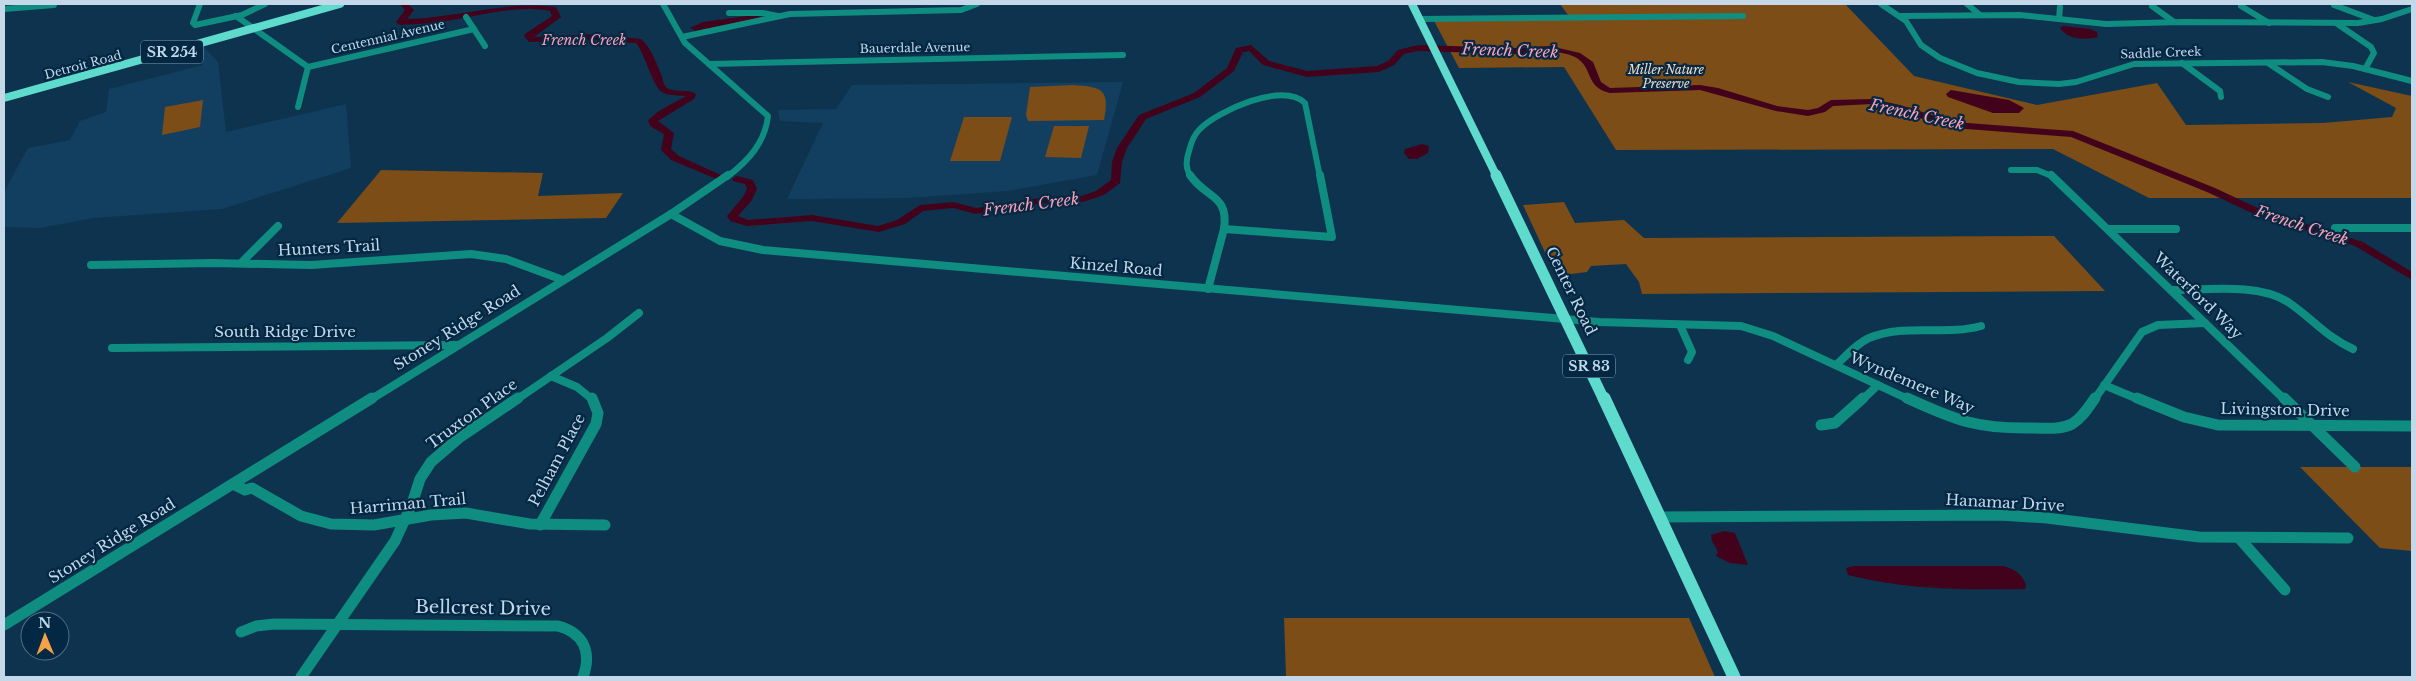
<svg xmlns="http://www.w3.org/2000/svg" width="2416" height="681" font-family="'Libre Baskerville',serif">
  <rect width="100%" height="100%" fill="#0d334f"/>
  <g fill="#123f60">
    <polygon points="204,47 218,62 226,132 346,104 351,168 222,209 93,218 40,228 4,227 4,192 28,148 70,140 80,121 106,112 109,89 203,65 191,50"/>
    <polygon points="1123,82 1097,175 1007,191 907,198 787,199 823,123 780,121 778,110 836,109 852,85"/>
  </g>
  <g fill="#7c4d17">
    <polygon points="1560,4 1845,4 1914,76 2037,105 2157,83 2186,125 2323,123 2392,117 2396,108 2348,82 2412,96 2412,198 2149,198 2053,149 1616,150 1564,67 1459,68 1433,19 1568,15"/>
    <path d="M1073 85C1102 87 1110 89 1104 120L1028 121 1026 115 1030 87Z"/>
    <polygon points="203,100 200,127 162,135 165,107"/>
    <polygon points="964,117 1012,117 1000,161 950,161"/>
    <polygon points="1054,126 1089,126 1081,158 1045,157"/>
    <polygon points="381,170 543,173 538,196 623,193 606,218 337,223"/>
    <polygon points="1564,202 1575,223 1624,220 1644,238 2054,236 2105,291 1642,294 1639,282 1626,264 1591,266 1587,272 1556,276 1523,205"/>
    <polygon points="2300,467 2412,467 2412,551 2380,548"/>
    <polygon points="1284,618 1689,618 1715,677 1286,677"/>
  </g>
  <g fill="#43021b">
    <polygon points="754,15 762,17 696,31 690,28 703,22"/>
    <path d="M2063 26 2090 29 2097 32 2098 37C2085 40 2068 40 2060 28Z"/>
    <polygon points="1951,90 2009,100 2024,108 2019,113 1993,113 1948,97 1946,94"/>
    <polygon points="1422,144 1429,146 1428,153 1417,159 1409,159 1404,153 1405,149"/>
    <polygon points="1724,531 1735,533 1748,565 1730,563 1716,556 1718,552 1712,541 1711,535"/>
    <path d="M1854 566H2003C2015 569 2022 574 2026 585L2025 589C1965 590 1907 590 1848 575L1846 568Z"/>
  </g>
  <g fill="none" stroke-linecap="round" stroke-linejoin="round">
    <g fill="#43021b" fill-rule="evenodd">
      <path d="M400 4H408L414 10 407 19C456 18 508 0 556 7L561 17 534 37 597 34 641 39C650 46 657 64 661 74 663 78 663 83 665 86 671 94 688 88 696 94L694 99 658 121 674 133 671 149 679 156 723 176 718 179 714 178 671 160 661 150 664 134 650 126 648 120 659 111 686 96C678 95 668 96 662 92 653 87 645 54 636 43L597 40 529 42 524 36 525 34 552 16 550 11C518 5 489 14 458 19 439 23 419 24 400 25L396 22 405 10Z"/>
      <path d="M1251 45 1269 61 1307 71 1377 66 1388 61 1398 50 1418 45 1517 48 1550 46 1580 53 1593 62 1601 82 1610 88 1700 85 1718 88 1777 106 1808 110 1818 108 1831 100 1872 99 1900 105 1954 122 2073 131 2215 188 2262 210 2363 242 2412 272V280L2355 246 2254 214 2207 192 2071 137 1954 128 1872 104 1833 106 1825 112 1808 116 1776 111 1700 90 1610 93C1584 87 1594 67 1575 57 1556 48 1534 54 1514 54 1482 53 1450 52 1418 51L1404 54 1394 65 1379 72 1307 77 1263 65 1249 51 1243 52 1234 71 1200 97 1146 119 1127 148 1122 162 1120 183 1104 195 1083 202 1046 203 976 214 953 208 923 211 905 224 879 232 812 221 747 226 730 221 727 216 743 197 747 189 745 184 733 181 732 179 737 176 753 180 757 189 752 200 738 216 748 220 812 215 878 226 897 220 920 205 953 202 976 208 1046 197 1082 196 1096 191 1111 180 1112 162 1117 148 1139 115 1194 93 1227 68 1236 48Z"/>
    </g>
    <g stroke="#108d81" stroke-width="6">
      <polyline points="200,4 193,23 195,25 242,15 265,4"/>
      <path d="M663 4 685 43 768 116C765 143 748 161 727 177"/>
      <polyline points="1881,4 1906,21 1921,45 1940,58 1977,73 2019,82 2059,84 2076,82 2134,64 2322,62 2353,66 2412,81"/>
      <polyline points="1967,4 1980,15"/>
      <polyline points="2334,5 2374,20"/>
      <polyline points="2152,6 2174,22"/>
      <polyline points="2241,6 2269,23"/>
      <polyline points="4,9 54,5"/>
      <polyline points="729,13 762,13 778,16"/>
      <polyline points="236,16 308,67 298,107"/>
      <polyline points="1900,16 2020,15 2106,24 2181,22 2358,23 2382,19 2412,9"/>
      <polyline points="466,17 485,46"/>
      <polyline points="1419,19 1743,16"/>
      <polyline points="2059,19 2060,7"/>
      <polyline points="2336,23 2371,47 2374,53 2365,69"/>
      <polyline points="682,37 790,14 961,10 977,4"/>
      <polyline points="2182,63 2220,91 2221,97"/>
      <polyline points="2268,63 2307,89 2328,97"/>
      <polyline points="709,64 1123,55"/>
      <polyline points="308,67 474,29"/>
      <polyline points="2011,170 2037,170 2054,177"/>
      <path d="M1191 177C1185 168 1186 160 1189 151 1191 143 1193 136 1199 130 1217 111 1283 81 1305 103L1320 177"/>
    </g>
    <g stroke="#108d81" stroke-width="8">
      <path d="M1190 175C1206 199 1229 194 1224 229"/>
      <polyline points="2051,175 2285,400"/>
      <polyline points="671,214 720,241 763,250 1599,322 1741,326 1773,336 1910,400"/>
      <polyline points="2335,228 2412,228"/>
      <polyline points="1224,229 1332,237 1320,175"/>
      <polyline points="2108,229 2176,229"/>
      <polyline points="241,263 278,226"/>
      <polyline points="91,265 213,263 311,265 471,254 506,259 563,280"/>
      <polyline points="1208,289 1224,229"/>
      <path d="M2172 290C2207 290 2258 283 2288 302 2312 318 2326 337 2353 349"/>
      <polyline points="1680,325 1692,352 1688,360"/>
      <polyline points="112,348 458,345"/>
      <path d="M1836 365C1846 356 1856 344 1869 338 1904 323 1945 336 1981 326"/>
      <polyline points="551,376 577,387 593,400"/>
      <polyline points="2104,385 2140,400"/>
      <polyline points="370,400 671,214 728,175"/>
      <polyline points="516,400 607,338 639,313"/>
      <polyline points="1862,400 1878,385"/>
      <polyline points="2094,400 2142,332 2158,325 2205,323"/>
    </g>
    <g stroke="#108d81" stroke-width="11">
      <path d="M1907 398C1957 421 1978 429 2033 428 2046 428 2060 430 2072 424 2082 418 2088 408 2095 398"/>
      <polyline points="2137,398 2184,417 2218,425 2412,426"/>
      <polyline points="2284,398 2355,467"/>
      <polyline points="1821,425 1835,423 1863,398"/>
      <polyline points="233,484 245,490 252,488 301,516 331,524 374,525 431,515 466,513 530,524 605,525"/>
      <polyline points="1660,517 2000,515 2047,518 2199,537 2348,538"/>
      <polyline points="540,525 596,424 598,413 592,398"/>
      <polyline points="2240,539 2285,590"/>
      <polyline points="4,625 372,398"/>
      <path d="M241 632 256 626 274 624 558 626C584 633 592 652 583 677"/>
      <polyline points="301,677 395,541 412,504 420,479 431,462 459,438 518,398"/>
    </g>
    <g stroke="#5fdbcd" stroke-width="8">
      <polyline points="1412,4 1497,177"/>
      <polyline points="4,98 340,4"/>
    </g>
    <polyline stroke="#5fdbcd" stroke-width="11" points="1496,175 1604,400"/>
    <polyline stroke="#5fdbcd" stroke-width="13" points="1604,398 1734,677"/>
  </g>
  <g text-anchor="middle" stroke-width="4.5" stroke-linejoin="round" paint-order="stroke">
    <g font-size="12" fill="#c4d8ea" stroke="#022844">
      <text transform="translate(388 37) rotate(-13)" y="4">Centennial Avenue</text>
      <text transform="translate(915 48) rotate(-1)" y="4">Bauerdale Avenue</text>
      <text transform="translate(2161 53) rotate(-2)" y="4">Saddle Creek</text>
      <text transform="translate(83 65) rotate(-15)" y="4">Detroit Road</text>
    </g>
    <g font-size="12" font-style="italic" fill="#f3dcc7" stroke="#022844">
      <text x="1666" y="74">Miller Nature<tspan x="1666" dy="14">Preserve</tspan></text>
    </g>
    <g font-size="14" font-style="italic" fill="#fd9fb5" stroke="#022844">
      <text x="584" y="45">French Creek</text>
    </g>
    <g fill="#022844" stroke="#8aa3b8" stroke-width="1">
      <rect x="141" y="40.5" width="62" height="23" rx="4"/>
      <rect x="1563" y="354.5" width="52" height="23" rx="4"/>
    </g>
    <g font-size="14" font-weight="bold" fill="#c4d8ea">
      <text x="172" y="57">SR 254</text>
      <text x="1589" y="371">SR 83</text>
    </g>
    <g font-size="15" fill="#c4d8ea" stroke="#022844">
      <text transform="translate(329 248) rotate(-3)" y="5">Hunters Trail</text>
      <text transform="translate(1116 267) rotate(5)" y="5">Kinzel Road</text>
      <text transform="translate(1571 291) rotate(64)" y="5">Center Road</text>
      <text transform="translate(2198 296) rotate(44)" y="5">Waterford Way</text>
      <text transform="translate(457 328) rotate(-32)" y="5">Stoney Ridge Road</text>
      <text x="285" y="337">South Ridge Drive</text>
      <text transform="translate(1912 383) rotate(23)" y="5">Wyndemere Way</text>
      <text transform="translate(2285 410) rotate(1)" y="5">Livingston Drive</text>
      <text transform="translate(472 414) rotate(-36)" y="5">Truxton Place</text>
      <text transform="translate(557 460) rotate(-62)" y="5">Pelham Place</text>
      <text transform="translate(2005 503) rotate(3)" y="5">Hanamar Drive</text>
      <text transform="translate(408 504) rotate(-5)" y="5">Harriman Trail</text>
      <text transform="translate(112 541) rotate(-32)" y="5">Stoney Ridge Road</text>
    </g>
    <g font-size="16" font-style="italic" fill="#fd9fb5" stroke="#022844">
      <text transform="translate(1510 50) rotate(2)" y="6">French Creek</text>
      <text transform="translate(1917 114) rotate(12)" y="6">French Creek</text>
      <text transform="translate(1031 204) rotate(-7)" y="6">French Creek</text>
      <text transform="translate(2302 225) rotate(18)" y="6">French Creek</text>
    </g>
    <g font-size="18" fill="#c4d8ea" stroke="#022844">
      <text transform="translate(483 608) rotate(1)" y="6">Bellcrest Drive</text>
    </g>
  </g>
  <rect width="2416" height="681" fill="none" stroke="#c4d8ea" stroke-width="10"/>
  <g transform="translate(45 636) rotate(359)"><circle r="24" fill="#022844" stroke="#506e86"/>
  <path d="M0-4L9 19L0 12L-9 19Z" fill="#f6a247"/>
  <text y="-8" font-size="14" font-weight="bold" text-anchor="middle" fill="#c4d8ea">N</text>
  </g>
</svg>
